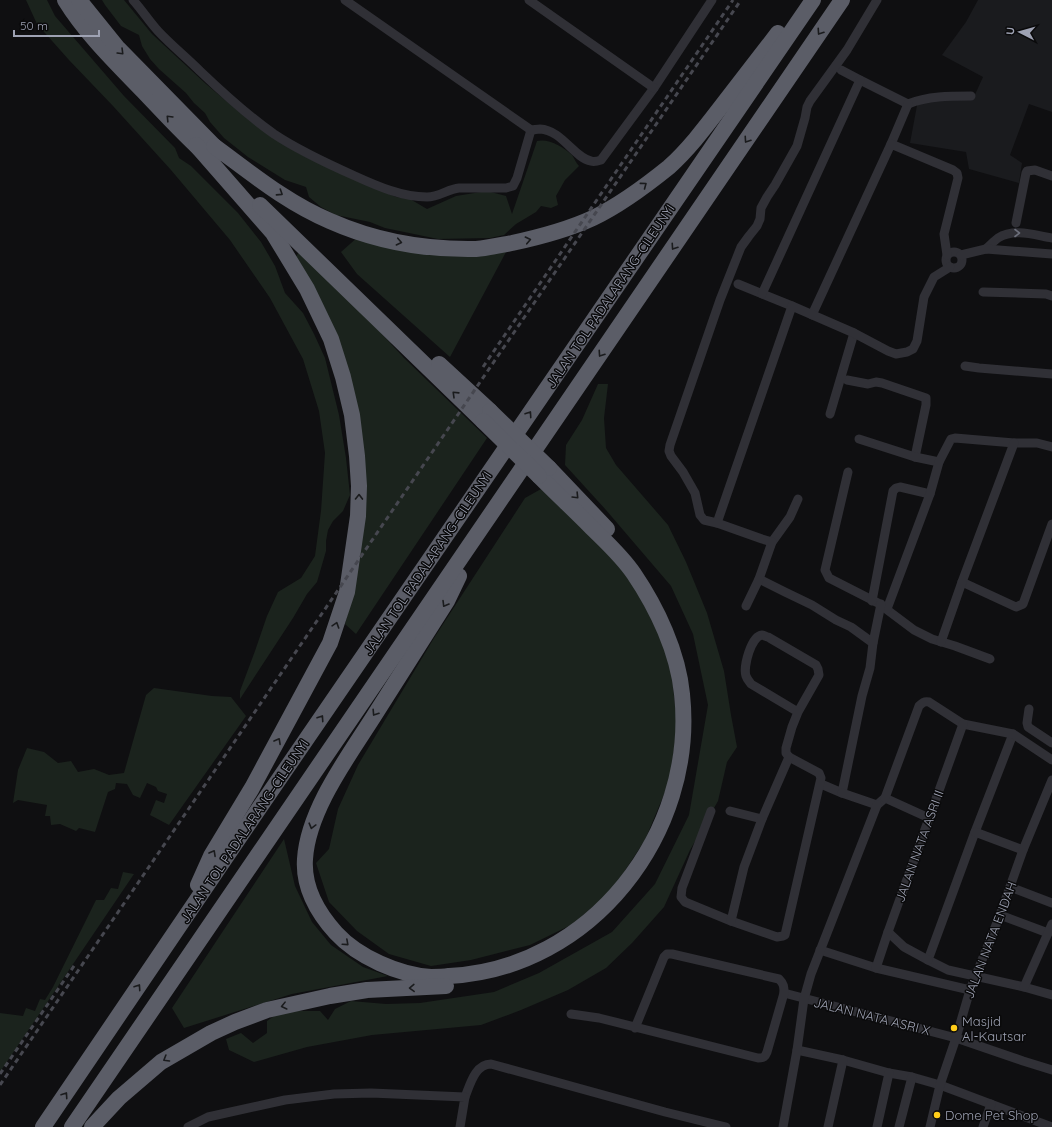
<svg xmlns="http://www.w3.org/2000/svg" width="1052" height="1127" font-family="Quicksand,sans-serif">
  <rect width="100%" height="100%" fill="#0f0f11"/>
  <polygon fill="#1a1b1e" points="978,0 1052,0 1052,112 1029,104 1010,155 1022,163 1019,183 969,169 966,152 910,143 918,100 973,99 983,77 942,55 966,22"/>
  <g fill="#1b231d">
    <polygon points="26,0 47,0 55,16 124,96 175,148 179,158 191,166 238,213 261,242 275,266 285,293 303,313 314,334 325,358 339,415 346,458 350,495 343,511 333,521 328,530 326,541 326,551 317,582 307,594 293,618 240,699 240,691 255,651 267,616 278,592 301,578 315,556 321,511 325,453 319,411 303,359 270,298 230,240 171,170 113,106 69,60 37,24"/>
    <path d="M102 0H124L152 34 206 84 250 121 298 153 342 174 396 197 410 199 427 209 456 196 487 191 506 196 512 214 537 141C548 138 564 147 572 155 574 158 576 163 579 166L565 180 556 196 558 205 551 208 541 206 536 212 516 224 504 235 490 238 438 239 385 228 370 222 336 215 321 207 309 197 306 187 285 180 248 157 224 138 210 122 205 113 194 103 186 93 159 69 150 59 142 46 139 35 121 26 105 5Z"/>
    <polygon points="359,236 461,256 506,252 450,357 357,274 341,252"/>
    <polygon points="299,252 380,332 404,358 487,438 356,634 345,624 355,585 359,422 295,258"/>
    <polygon points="598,384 608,384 604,418 606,448 616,465 668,525 686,562 707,613 724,671 731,715 737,747 727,762 718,801 690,850 664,907 632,943 606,968 568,990 521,1010 481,1025 372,1035 307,1047 254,1062 229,1050 226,1039 241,1033 253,1043 267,1033 267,1021 277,1014 296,1011 320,1011 328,1020 335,1009 351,1001 386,1004 420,1003 494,992 539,973 612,932 655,884 689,815 708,705 693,634 671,586 606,510 565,465 566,445 582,420"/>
    <polygon points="541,489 554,499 624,568 663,637 672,676 677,726 670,780 645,840 613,889 573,924 530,945 471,960 431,966 389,954 357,931 329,902 316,863 329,849 338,809 358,765 434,638 525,498"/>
    <polygon points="154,688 212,696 231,697 246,716 169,825 150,815 156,800 164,803 167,794 158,791 156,787 147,783 140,798 133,795 127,784 116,783 115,789 108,792 95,832 79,828 76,831 60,824 51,825 50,816 45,816 47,805 18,800 13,803 18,770 27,748 44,752 58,763 71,761 78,772 94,769 109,775 124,773 146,695"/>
    <polygon points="284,839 295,886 312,922 331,945 363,967 388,976 292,994 184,1028 172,1008"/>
    <polygon points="123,872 134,874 0,1072 0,1013 23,1016 26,1008 35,1011 40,999 45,1000 53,987 96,900 104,900 111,888 118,889"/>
  </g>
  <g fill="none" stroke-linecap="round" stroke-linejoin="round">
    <g stroke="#303036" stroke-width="9">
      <path d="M133 0C142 10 149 21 158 31 171 45 186 57 200 71 223 93 247 115 274 134 298 150 328 164 355 176 377 186 402 197 427 197 439 197 448 189 459 188H506L513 186 517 178 531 130"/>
      <path d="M345 0 531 130C534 130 537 129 540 129 562 130 574 158 591 161 594 162 598 161 601 160L654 88 712 0"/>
      <polyline points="529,0 654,88"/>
      <path d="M841 70 860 80 908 104C928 96 949 96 971 96"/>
      <polyline points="891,144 908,104"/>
      <polyline points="1016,223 1026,173 1027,171 1035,170 1052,176"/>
      <path d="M986 249C990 245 994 241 998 238 1014 228 1034 235 1052 238"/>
      <circle cx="954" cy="260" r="8"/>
      <polyline points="961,255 986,249 1052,254"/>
      <polyline points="738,284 792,306"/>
      <polyline points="983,292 1046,294 1052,296"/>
      <polyline points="762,294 860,80"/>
      <polyline points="812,315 891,144 953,170 957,173 958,178 944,234 947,255"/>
      <polyline points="965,366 979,368 1052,374"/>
      <polyline points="847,380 868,384 876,382 882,383 926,398 926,405 915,457"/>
      <polyline points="830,414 854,333"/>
      <polyline points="859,439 915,457 939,462"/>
      <polyline points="848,472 825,570 829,578 878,603 914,630 932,639 955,646 990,659"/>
      <polyline points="717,523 792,306 854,333 888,351 896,354 907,352 913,349 917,341 924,297 934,277 950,267"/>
      <polyline points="772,542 790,517 798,499"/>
      <polyline points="759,579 785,592 812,605 836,620 851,627 873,643"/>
      <polyline points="962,582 1016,607 1023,604 1052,524"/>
      <polyline points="872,601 893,491 896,488 900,487 930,494"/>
      <polyline points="746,606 759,579 772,542 762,539 717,523 704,520 700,515 695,493 683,472 671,456 669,451 670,445 720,300 741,247 749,236 757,226 760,219 761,208 767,197 775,185 797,146 805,118 807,107 810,101 847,50 877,0"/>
      <polyline points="887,609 930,494 939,462 951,439 955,438 1014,443 1037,443 1052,447"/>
      <polyline points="941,642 962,582 1014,443"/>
      <polyline points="1029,709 1027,723 1028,727 1052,743"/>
      <polyline points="1013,734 975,832 928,960 948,970 1024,987 1052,995"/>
      <polyline points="821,784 842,793 862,696 870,668 873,643 881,604"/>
      <polyline points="842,793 877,805 885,798 929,818"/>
      <path d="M885 798 919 706C922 703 924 701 929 702L963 724 1013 734 1052 760"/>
      <polyline points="711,811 682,888 681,897 685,902 731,921 777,937 783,936 785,935 821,778 819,773 789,757"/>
      <polyline points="730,811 762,819"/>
      <polyline points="975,832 1023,850"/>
      <polyline points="1010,887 1052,903"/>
      <polyline points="1000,915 1048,933"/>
      <path d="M731 921 744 867 762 819 789 757 786 753V748L792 727 798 712 819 675 818 669 816 665 768 637C767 637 763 635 762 635 751 636 743 667 746 676 747 679 749 681 751 684L798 712"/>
      <polyline points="888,932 904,947 928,960"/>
      <polyline points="820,950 876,968 970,990"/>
      <polyline points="876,968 888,932 963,724"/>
      <polyline points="1024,987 1052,924"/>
      <polyline points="784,993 956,1038 1023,1061 1052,1070"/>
      <path d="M571 1014 599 1018 758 1058C764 1058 765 1057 767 1052L784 993C784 987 784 984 779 979L672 954H667L664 957 635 1028"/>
      <polyline points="797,1050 843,1060 889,1073 912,1077 940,1085 1052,1127"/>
      <path d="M465 1097C470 1085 475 1064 491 1064L665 1112 726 1127"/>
      <polyline points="188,1127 208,1117 285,1100 334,1094 371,1093 465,1097 460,1127"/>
      <polyline points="783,1127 797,1050 804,999 811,974 877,805"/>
      <polyline points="828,1127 843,1060"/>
      <polyline points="877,1127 889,1073"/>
      <polyline points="899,1127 912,1077"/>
      <polyline points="930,1127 940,1085 956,1038 970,990 1000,915 1023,850 1052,780"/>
      <polyline points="983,1127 991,1104"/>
    </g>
    <g stroke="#5b5d67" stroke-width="16">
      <path d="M65 0C86 34 115 62 143 91 163 112 182 133 203 152"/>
      <polyline points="79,0 117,47 221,153"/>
      <polyline points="196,145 273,233 307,289 331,339 343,377 352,415 357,456 359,486 358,516 347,592 330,643 252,788 211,856 198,885"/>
      <path d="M214 146C251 173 287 203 330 221 375 241 426 250 476 249 488 248 501 245 512 243 540 237 567 230 593 218 618 206 648 184 669 167 690 148 707 125 724 103 742 80 760 56 778 33"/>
      <polyline points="260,205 483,421"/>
      <polyline points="439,364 490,411"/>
      <polyline points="549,468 607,529"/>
      <path d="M459 576 447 601C423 639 398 678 374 716 348 757 308 810 305 859 303 887 318 913 336 933 358 957 399 975 431 977 437 977 443 977 449 976 591 969 697 833 682 694 678 652 657 608 634 574 622 556 605 541 590 526 573 509 556 493 539 476"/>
      <polyline points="43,1127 264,801 813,0"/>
      <polyline points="72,1127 842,0"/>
      <polyline points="92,1127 119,1098 161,1062 211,1033 235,1022 267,1010 330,996 367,990 446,986"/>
    </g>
    <g stroke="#46474f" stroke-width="3" stroke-dasharray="5 4" stroke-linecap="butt">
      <polyline points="483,367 733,0"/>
      <polyline points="0,1074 76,963"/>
      <polyline points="0,1085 741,0"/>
    </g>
    <g stroke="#5b5d67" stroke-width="16">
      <polyline points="490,411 549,468"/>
      <polyline points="483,421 539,476"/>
    </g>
  </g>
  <defs><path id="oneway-chevron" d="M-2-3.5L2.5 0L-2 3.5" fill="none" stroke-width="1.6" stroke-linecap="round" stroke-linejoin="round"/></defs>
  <g stroke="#1a1b1d">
    <use href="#oneway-chevron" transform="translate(820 32) rotate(124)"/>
    <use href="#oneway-chevron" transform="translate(121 52) rotate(45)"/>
    <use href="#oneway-chevron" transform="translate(169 118) rotate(-134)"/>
    <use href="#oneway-chevron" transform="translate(747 140) rotate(124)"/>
    <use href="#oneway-chevron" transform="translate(644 185) rotate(-37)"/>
    <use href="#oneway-chevron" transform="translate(280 193) rotate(33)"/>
    <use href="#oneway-chevron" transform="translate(528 240) rotate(-12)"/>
    <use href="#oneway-chevron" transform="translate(399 242) rotate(12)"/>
    <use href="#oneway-chevron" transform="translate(674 247) rotate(124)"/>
    <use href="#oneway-chevron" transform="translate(601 354) rotate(124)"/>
    <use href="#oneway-chevron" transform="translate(455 394) rotate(-136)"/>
    <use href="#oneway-chevron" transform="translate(529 414) rotate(-56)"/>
    <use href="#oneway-chevron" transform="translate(576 496) rotate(46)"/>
    <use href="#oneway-chevron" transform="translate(359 497) rotate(-89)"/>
    <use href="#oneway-chevron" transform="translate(445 604) rotate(121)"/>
    <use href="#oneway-chevron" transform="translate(336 625) rotate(-72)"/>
    <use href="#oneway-chevron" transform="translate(375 713) rotate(123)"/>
    <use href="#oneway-chevron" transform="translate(321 718) rotate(-56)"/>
    <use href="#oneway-chevron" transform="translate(278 741) rotate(-61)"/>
    <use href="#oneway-chevron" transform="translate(312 826) rotate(105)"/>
    <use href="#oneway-chevron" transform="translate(213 853) rotate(-61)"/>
    <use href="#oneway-chevron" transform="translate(346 943) rotate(42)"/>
    <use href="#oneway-chevron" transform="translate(138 987) rotate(-56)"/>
    <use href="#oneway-chevron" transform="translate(412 988) rotate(178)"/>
    <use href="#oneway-chevron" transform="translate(284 1006) rotate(166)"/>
    <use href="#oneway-chevron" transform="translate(166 1059) rotate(149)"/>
    <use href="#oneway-chevron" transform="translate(65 1095) rotate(-56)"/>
  </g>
  <use stroke="#6c6f7b" href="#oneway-chevron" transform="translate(1017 233)"/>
  <g fill="#ffcd19" stroke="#0a0a0b" stroke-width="1.5">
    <circle cx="954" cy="1028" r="4"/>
    <circle cx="937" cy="1115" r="4"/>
  </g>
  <g text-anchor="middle" stroke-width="3" stroke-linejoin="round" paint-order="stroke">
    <g font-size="13" fill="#9ea2b3" stroke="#0a0a0b">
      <text transform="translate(610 296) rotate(-56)" y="5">JALAN TOL PADALARANG–CILEUNYI</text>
      <text transform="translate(427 563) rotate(-56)" y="5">JALAN TOL PADALARANG–CILEUNYI</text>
      <text transform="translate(244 831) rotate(-56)" y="5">JALAN TOL PADALARANG–CILEUNYI</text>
      <text transform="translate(919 846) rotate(-70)" y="5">JALAN NATA ASRI II</text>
      <text transform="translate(990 940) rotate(-69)" y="5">JALAN NATA ENDAH</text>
      <text transform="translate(872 1016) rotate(14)" y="5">JALAN NATA ASRI X</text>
    </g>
    <g font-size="13" fill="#9ea2b3" stroke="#0a0a0b" text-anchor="start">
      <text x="962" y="1026">Masjid<tspan x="962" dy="15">Al-Kautsar</tspan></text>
      <text x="945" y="1120">Dome Pet Shop</text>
    </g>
  </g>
  <g transform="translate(1020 32) rotate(276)" stroke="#0a0a0b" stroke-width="3" paint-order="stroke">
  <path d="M0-3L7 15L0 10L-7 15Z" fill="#9ea2b3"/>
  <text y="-6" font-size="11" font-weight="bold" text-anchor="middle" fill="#9ea2b3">U</text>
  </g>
  <path d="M14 30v6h85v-6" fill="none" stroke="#9ea2b3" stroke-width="2"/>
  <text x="20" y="30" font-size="12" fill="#9ea2b3" stroke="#0a0a0b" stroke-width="3" paint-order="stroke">50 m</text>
</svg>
